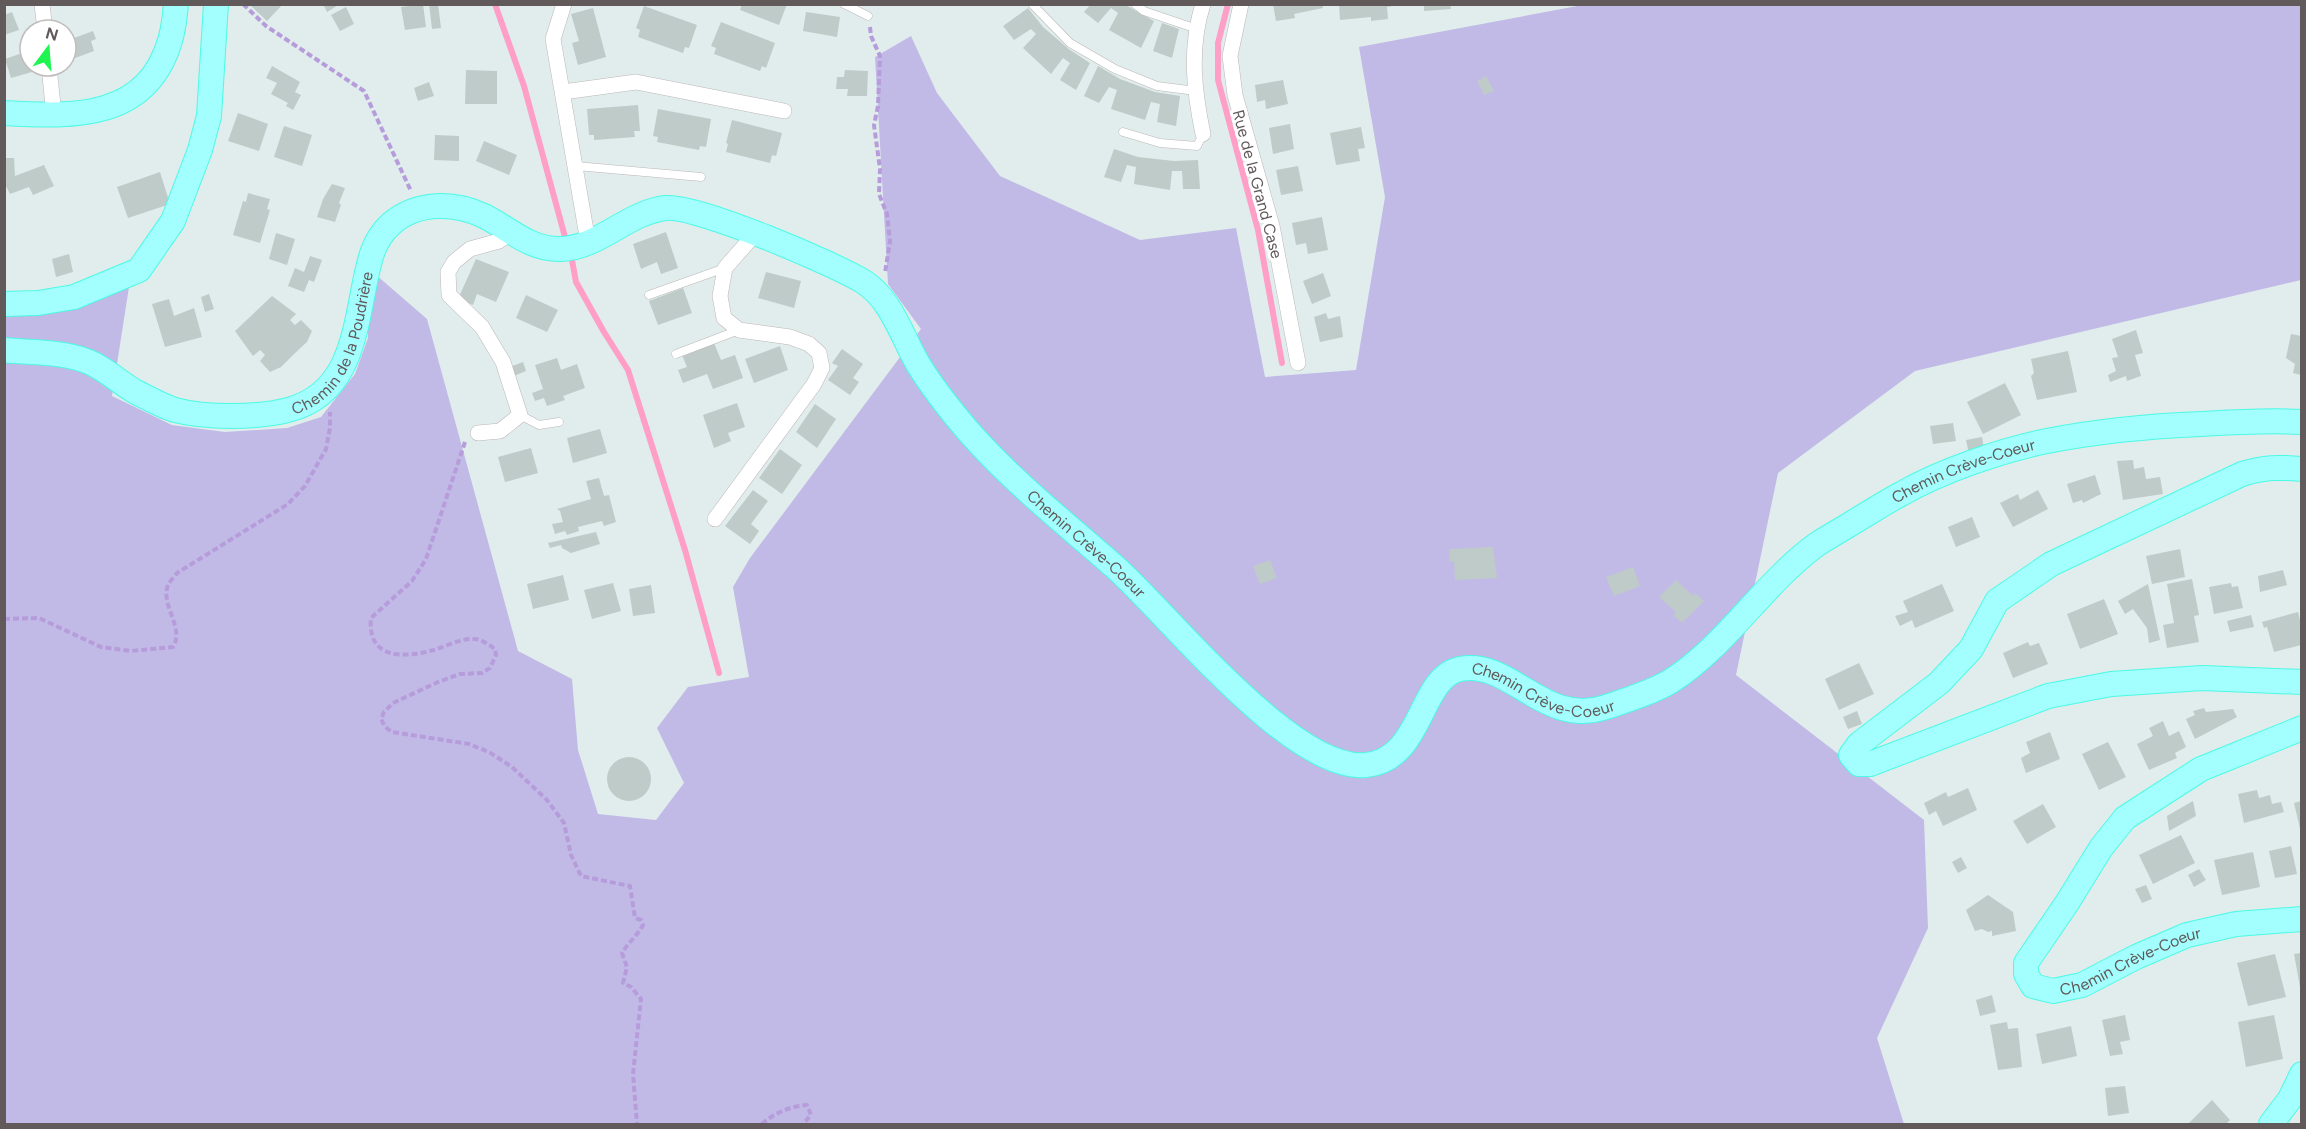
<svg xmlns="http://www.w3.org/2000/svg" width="2306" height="1129" font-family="Figtree,sans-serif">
  <rect width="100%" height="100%" fill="#e0edec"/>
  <polygon fill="#c1bae7" points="1588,4 2301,5 2301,280 1915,371 1778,473 1736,675 1924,820 1928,928 1877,1038 1904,1124 5,1124 4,314 26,315 129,287 112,396 172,425 225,432 287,428 321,417 355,374 368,338 368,268 427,319 518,651 572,679 578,750 598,814 656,820 684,783 657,728 688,687 749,677 733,587 750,558 921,329 888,284 875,57 911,36 937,93 1000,176 1140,240 1236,228 1265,377 1356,370 1385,197 1359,47"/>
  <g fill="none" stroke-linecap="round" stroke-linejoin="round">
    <g stroke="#ff9ec6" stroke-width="6">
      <polyline points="495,4 524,86 565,237"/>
      <polyline points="1228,4 1218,43 1218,80 1258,230 1282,363"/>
      <polyline points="572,260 576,282 604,332 628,370 685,550 719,673"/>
    </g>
  </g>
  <g fill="#bfcbc8">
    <polygon points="249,4 283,4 267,21"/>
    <polygon points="323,4 340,4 327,12"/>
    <polygon points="423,4 426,27 405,30 401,7"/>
    <polygon points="429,4 438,4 441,28 432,29"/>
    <polygon points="742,4 787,4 779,25 740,10"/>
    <polygon points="1091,4 1124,4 1154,21 1141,48 1109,30 1118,13 1111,8 1098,23 1084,12"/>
    <polygon points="1273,4 1322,4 1323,8 1294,14 1295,18 1276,21"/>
    <polygon points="1339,4 1393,4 1393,6 1387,7 1388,19 1371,21 1371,17 1340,20"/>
    <polygon points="1424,4 1450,4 1451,9 1424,11"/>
    <polygon points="644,6 697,25 689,48 685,47 683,53 638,37 640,30 636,28"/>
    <polygon points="346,7 354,24 340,31 331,15"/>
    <polygon points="593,8 606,57 578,65 572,43 579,41 571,14"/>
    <polygon points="1028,8 1043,27 1070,50 1090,63 1076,90 1060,80 1070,63 1063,58 1051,74 1023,48 1036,34 1031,29 1014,40 1003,26"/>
    <polygon points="12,12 19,30 4,35 4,15"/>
    <polygon points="806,12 840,17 837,37 803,31"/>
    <polygon points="721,22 775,43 766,68 762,66 760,71 714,54 716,48 711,46"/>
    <polygon points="1162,23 1179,29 1172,58 1153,51"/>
    <polygon points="93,31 96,39 91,41 94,51 67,61 66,41"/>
    <polygon points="25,52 32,72 11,78 5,59"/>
    <polygon points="272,66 300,82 295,92 301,95 293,110 286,106 288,103 271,94 277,83 266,78"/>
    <polygon points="1098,66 1120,79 1155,92 1180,96 1176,126 1157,122 1160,104 1151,102 1145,120 1111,109 1117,90 1109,87 1099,103 1084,96"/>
    <polygon points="466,70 497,71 497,104 465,104"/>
    <polygon points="845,70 868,71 867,96 847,96 848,89 836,89 837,77 844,77"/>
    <polygon points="1486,76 1494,91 1484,95 1477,81"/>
    <polygon points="1283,80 1288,104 1266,109 1265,100 1257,102 1255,85"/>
    <polygon points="429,82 434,96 418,101 414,88"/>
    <polygon points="638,105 640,131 634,131 635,137 594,140 594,135 589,135 587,109"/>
    <polygon points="658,109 711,119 706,147 700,146 699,150 657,142 658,137 653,136"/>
    <polygon points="238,113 268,124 259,151 228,141"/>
    <polygon points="732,120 782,133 776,156 772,155 770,163 726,152 728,144 726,143"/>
    <polygon points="1290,124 1294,149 1273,154 1269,128"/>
    <polygon points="284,126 312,135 302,166 274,157"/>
    <polygon points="1361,127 1365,148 1358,149 1360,161 1336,165 1330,133"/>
    <polygon points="435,135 459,136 459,161 434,160"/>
    <polygon points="484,141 517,155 509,175 476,161"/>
    <polygon points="1114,149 1138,157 1174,161 1198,160 1200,189 1183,189 1182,171 1172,171 1170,190 1134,184 1136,167 1127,165 1121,182 1104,177"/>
    <polygon points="4,158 14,158 15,176 44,165 54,186 33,195 29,187 10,194 4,182"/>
    <polygon points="1298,166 1303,191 1281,195 1276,170"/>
    <polygon points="160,172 170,204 128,218 117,187"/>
    <polygon points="332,184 345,188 339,203 341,205 335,222 317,217 323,199"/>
    <polygon points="248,193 270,199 267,209 270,210 260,243 233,235 243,201 246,202"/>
    <polygon points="1322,217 1328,250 1308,254 1306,243 1296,245 1292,223"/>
    <polygon points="666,232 678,268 661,274 657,262 641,269 633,244"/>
    <polygon points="276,233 295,239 287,265 269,259"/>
    <polygon points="69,254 73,272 56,277 52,259"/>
    <polygon points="310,256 322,260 314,282 309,280 304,292 288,286 295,268 304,272"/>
    <polygon points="476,259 509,272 496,302 477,294 473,305 458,299"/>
    <polygon points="766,272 801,281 794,308 758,298"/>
    <polygon points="1323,273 1331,296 1312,304 1303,281"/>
    <polygon points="683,288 692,313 658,325 649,301"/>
    <polygon points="209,294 214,309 205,312 201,297"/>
    <polygon points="526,295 558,310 547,332 516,318"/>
    <polygon points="272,296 296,314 290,320 295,325 301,320 312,331 307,342 294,354 281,367 270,372 260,361 265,355 260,350 253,356 235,331"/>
    <polygon points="169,299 174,316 194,308 202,337 165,347 152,304"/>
    <polygon points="1326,313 1328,319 1340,316 1343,337 1320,342 1314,317"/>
    <polygon points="2136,330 2143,353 2135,355 2141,376 2127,381 2126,376 2110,382 2108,375 2116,371 2112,358 2118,357 2112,339"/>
    <polygon points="2291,334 2301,336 2301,375 2293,373 2295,364 2286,358"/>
    <polygon points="714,343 721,360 735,355 743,378 713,389 707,374 683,383 678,370 687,367 682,355"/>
    <polygon points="780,346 788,370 754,383 745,359"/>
    <polygon points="842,349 863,364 853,378 859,382 850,395 828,380 838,366 832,363"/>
    <polygon points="2068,351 2077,392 2037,400 2031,376 2034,373 2031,359"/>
    <polygon points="557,358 561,370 577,364 585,388 563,396 565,400 547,406 544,398 535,401 532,393 543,389 535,365"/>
    <polygon points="523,362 526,371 509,378 505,369"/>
    <polygon points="2005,383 2021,415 1983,434 1967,402"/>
    <polygon points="737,403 745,427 728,433 731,441 714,448 703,415"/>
    <polygon points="815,404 836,419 817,448 796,432"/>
    <polygon points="1953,423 1956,441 1933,444 1930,426"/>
    <polygon points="600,429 607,453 573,463 567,438"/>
    <polygon points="1982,437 1984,449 1969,454 1966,440"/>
    <polygon points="531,448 538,473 505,482 498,457"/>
    <polygon points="780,449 802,465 782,494 759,478"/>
    <polygon points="2133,460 2134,469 2144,467 2146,479 2160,477 2163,494 2123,500 2117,461"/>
    <polygon points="2095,475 2101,494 2083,503 2082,500 2073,503 2067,484"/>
    <polygon points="599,478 604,496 609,495 616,522 604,526 602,521 578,527 579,531 567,535 565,531 555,534 552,524 563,522 560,511 557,509 591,499 586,481"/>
    <polygon points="753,490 768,501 751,524 759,531 750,544 725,526"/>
    <polygon points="2038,490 2048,509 2013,527 2000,503 2018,494 2020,500"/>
    <polygon points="1972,517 1980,537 1956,547 1948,527"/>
    <polygon points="596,532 600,544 571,553 562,548 561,545 550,548 548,543"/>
    <polygon points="1493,547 1497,578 1455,580 1454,561 1450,562 1449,549"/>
    <polygon points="2180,549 2185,577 2152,584 2146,556"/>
    <polygon points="1270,560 1277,578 1260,584 1253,566"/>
    <polygon points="1633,567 1640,586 1614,596 1606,577"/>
    <polygon points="2283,570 2287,585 2260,592 2258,576"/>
    <polygon points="563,575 569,600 533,609 527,584"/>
    <polygon points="2192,579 2199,615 2194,616 2199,642 2167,648 2163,625 2174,623 2167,584"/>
    <polygon points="1676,580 1693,596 1695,593 1704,601 1682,623 1673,615 1676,612 1659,597"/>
    <polygon points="613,583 621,611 592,619 584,590"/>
    <polygon points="2231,583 2232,587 2238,586 2243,608 2214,614 2209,587"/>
    <polygon points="1942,584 1954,611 1915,628 1912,620 1900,626 1895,616 1908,612 1903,601"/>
    <polygon points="2148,584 2160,640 2149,643 2147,628 2133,609 2125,614 2118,601"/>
    <polygon points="651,585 655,613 633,616 629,589"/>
    <polygon points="2104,599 2118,634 2080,649 2067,614"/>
    <polygon points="2298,612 2301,624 2301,645 2274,652 2267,627 2264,628 2262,622"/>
    <polygon points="2251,615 2254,627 2230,632 2227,621"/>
    <polygon points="2028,642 2030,646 2039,643 2048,664 2013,678 2003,653"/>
    <polygon points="1859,663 1874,694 1839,710 1825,679"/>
    <polygon points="2204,708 2206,712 2233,709 2237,717 2195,739 2186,719 2195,715 2193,711"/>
    <polygon points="1857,711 1862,724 1848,729 1843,717"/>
    <polygon points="2163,721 2169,736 2179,731 2186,747 2175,753 2177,758 2149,770 2137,744 2153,736 2149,728"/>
    <polygon points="2050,732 2060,759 2026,773 2021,758 2030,753 2026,742"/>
    <polygon points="2108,742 2126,777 2099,790 2082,754"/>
    <circle cx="629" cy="779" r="22"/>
    <polygon points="1968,788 1977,810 1943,826 1936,811 1929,815 1924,803 1946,792 1948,797"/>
    <polygon points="2257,790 2259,798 2270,795 2272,804 2281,802 2284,812 2244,823 2238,794"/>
    <polygon points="2193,801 2196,816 2169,831 2167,816"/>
    <polygon points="2301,801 2301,833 2294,803"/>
    <polygon points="2043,804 2056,827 2027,844 2013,821"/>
    <polygon points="2181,835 2195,863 2153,884 2139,855"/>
    <polygon points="2291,846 2297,874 2275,878 2269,851"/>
    <polygon points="2253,852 2260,887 2222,895 2214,860"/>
    <polygon points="1961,857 1967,868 1958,873 1952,862"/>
    <polygon points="2199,869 2206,880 2194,887 2188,875"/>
    <polygon points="2146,885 2152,899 2142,903 2135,889"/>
    <polygon points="1988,895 2013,912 2016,931 1992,936 1992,931 1988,932 1982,929 1975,931 1966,910"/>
    <polygon points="2301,953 2301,987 2300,987 2294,954"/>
    <polygon points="2275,954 2286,997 2248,1006 2237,963"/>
    <polygon points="1992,995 1996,1012 1980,1016 1976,1000"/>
    <polygon points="2125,1015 2130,1040 2120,1042 2123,1054 2110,1056 2102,1020"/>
    <polygon points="2274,1015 2283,1059 2246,1067 2238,1022"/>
    <polygon points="2007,1022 2008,1029 2018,1028 2022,1067 1998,1070 1990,1025"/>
    <polygon points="2071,1026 2077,1056 2042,1064 2036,1034"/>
    <polygon points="2125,1086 2129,1113 2108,1116 2105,1088"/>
    <polygon points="2212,1100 2230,1120 2226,1124 2188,1124"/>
  </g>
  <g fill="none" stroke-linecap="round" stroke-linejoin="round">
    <g stroke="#beb6b7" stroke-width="9">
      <g id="service">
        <polyline points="844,4 868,16"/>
        <polyline points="1032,4 1070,43 1115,69 1157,86 1196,91"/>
        <polyline points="1135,4 1144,11 1197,29"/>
        <polyline points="1123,132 1160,143 1197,146 1203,134"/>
        <polyline points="576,166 701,177"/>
        <polyline points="649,295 725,268"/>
        <polyline points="676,354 739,330"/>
        <polyline points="520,415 539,425 559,422"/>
      </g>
    </g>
    <g stroke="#beb6b7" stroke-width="16">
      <g id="minor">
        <polyline points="42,4 45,30"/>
        <polyline points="564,4 553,39 588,242"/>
        <path d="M1203 4C1189 48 1194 91 1203 134"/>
        <polyline points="1241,4 1230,56 1235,95 1272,226 1298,363"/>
        <polyline points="49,66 54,116"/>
        <polyline points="563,92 636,82 784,111"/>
        <polyline points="478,433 500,431 520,415 503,362 482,327 449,295 448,272 454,262 470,249 499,241 511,232"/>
        <polyline points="715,519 814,384 822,368 819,353 809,344 790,337 739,330 724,318 720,296 725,268 755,234"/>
      </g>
    </g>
    <g stroke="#4bfae4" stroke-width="26">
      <g id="primary">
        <path d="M4 113C75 117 149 120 171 37 174 26 175 15 176 4"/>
        <polyline points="4,304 38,303 74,297 139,270 173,221 200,150 209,116 216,4"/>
        <path id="s1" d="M4 350C32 353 63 351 89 362 106 369 120 383 136 392 148 398 162 406 175 410 205 418 257 418 288 410 347 395 354 339 364 287 369 263 372 241 391 224 417 201 455 202 484 216 510 229 530 250 561 249 599 248 628 212 666 208 697 205 835 264 864 282 892 300 902 337 918 364 932 387 951 411 969 432 1013 482 1065 523 1115 567 1169 615 1292 772 1366 765 1423 760 1419 677 1460 669 1511 659 1544 728 1606 707 1627 700 1653 692 1671 681 1727 645 1763 584 1816 545 1828 537 1841 530 1852 523 1869 513 1884 503 1901 494 1941 471 2002 450 2047 441 2098 431 2151 426 2202 424 2235 422 2269 420 2302 422"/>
        <path d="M2302 469C2278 467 2265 467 2242 474L2051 564 1997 601 1971 649 1939 683 1859 744 1851 755 1859 764H1870L2048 696 2111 684 2202 678 2302 682"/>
        <path id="s2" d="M2302 728 2201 769 2125 818 2101 848 2067 903 2026 963V974L2033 986 2053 991 2082 985 2136 957 2187 935 2236 924 2302 919"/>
        <polyline points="2271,1124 2290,1099 2302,1074"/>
      </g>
    </g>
    <g stroke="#b69cda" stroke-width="4" stroke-dasharray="6 3" stroke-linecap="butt">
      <polyline points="243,4 266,26 364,91 411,191"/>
      <polyline points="870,27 871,36 880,56 878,106 874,125 880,169 879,194 887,214 890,241 885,273"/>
      <path d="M465 442 426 559 412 581 371 618C367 660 404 658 434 650 447 646 461 638 475 639 483 640 489 645 495 649L496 655 490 668 482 673 460 674 438 682 393 703 384 712 381 719 385 727 392 732 469 744 489 752 512 767 547 800 564 823 571 855 581 876 630 886 635 918 641 920 643 925C637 936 628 943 622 953L627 967 623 983 631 987 641 999 633 1074 637 1124"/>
      <path d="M4 619 39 618 101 647 131 651 173 647C185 627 160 606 168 585 170 581 174 577 177 573L288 504 305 486 326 449 330 428V412"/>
      <path d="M762 1124C774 1113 791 1106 807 1105L811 1115 803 1124"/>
    </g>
    <use href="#service" stroke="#fff" stroke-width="8"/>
    <use href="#minor" stroke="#fff" stroke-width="15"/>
    <use href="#primary" stroke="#a3fffe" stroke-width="24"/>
  </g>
  <g text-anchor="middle" stroke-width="6" stroke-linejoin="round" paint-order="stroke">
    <g font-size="16" fill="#62595b" stroke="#fff">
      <text transform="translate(1258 184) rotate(75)" y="6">Rue de la Grand Case</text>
      <text dy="6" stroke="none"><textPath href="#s1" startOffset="386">Chemin de la Poudrière</textPath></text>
      <text dy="6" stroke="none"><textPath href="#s1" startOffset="2475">Chemin Crève-Coeur</textPath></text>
      <text dy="6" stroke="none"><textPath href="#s1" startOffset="1380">Chemin Crève-Coeur</textPath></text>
      <text dy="6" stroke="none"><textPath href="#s1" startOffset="1972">Chemin Crève-Coeur</textPath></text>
      <text dy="6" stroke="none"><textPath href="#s2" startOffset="504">Chemin Crève-Coeur</textPath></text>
    </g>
  </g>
  <rect width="2306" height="1129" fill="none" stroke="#62595b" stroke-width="12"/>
  <g transform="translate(48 48) rotate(16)"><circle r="28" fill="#ffffff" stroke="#c0bdbd" stroke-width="1.5"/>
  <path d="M0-4.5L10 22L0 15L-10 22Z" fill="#1ff450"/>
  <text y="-9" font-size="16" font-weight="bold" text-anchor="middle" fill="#62595b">N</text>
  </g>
</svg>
